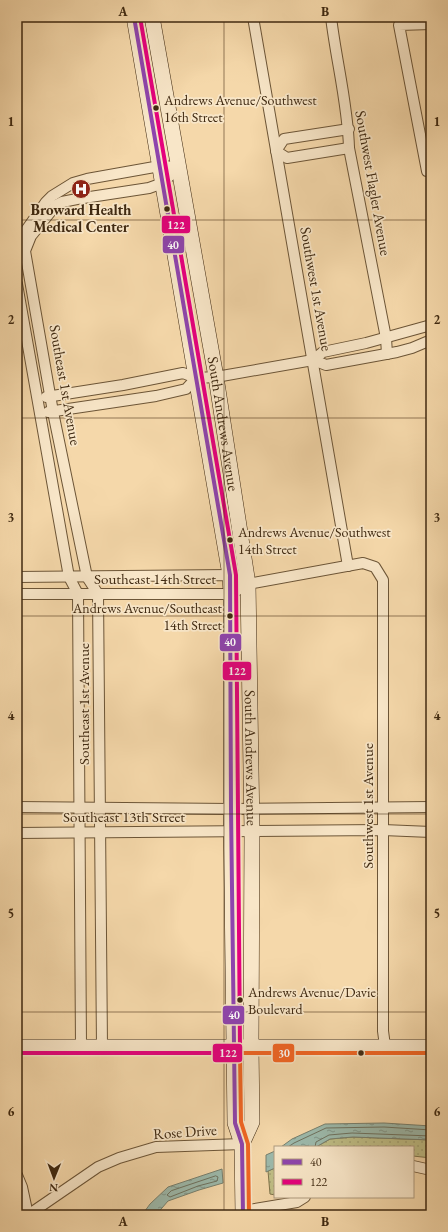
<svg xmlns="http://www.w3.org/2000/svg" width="448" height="1232" font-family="'EB Garamond',serif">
  <defs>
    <pattern id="green-dots" width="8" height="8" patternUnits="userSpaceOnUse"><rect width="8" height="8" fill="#bfbe86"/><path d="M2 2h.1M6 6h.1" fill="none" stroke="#a5a373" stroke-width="1.8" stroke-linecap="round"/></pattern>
    <pattern id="water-ripples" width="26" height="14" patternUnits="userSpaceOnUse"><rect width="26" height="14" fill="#9cb9ab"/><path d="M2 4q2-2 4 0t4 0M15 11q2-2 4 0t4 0" fill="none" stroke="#81968a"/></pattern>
  </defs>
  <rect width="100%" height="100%" fill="#f5d8aa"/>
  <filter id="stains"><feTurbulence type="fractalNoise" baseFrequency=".005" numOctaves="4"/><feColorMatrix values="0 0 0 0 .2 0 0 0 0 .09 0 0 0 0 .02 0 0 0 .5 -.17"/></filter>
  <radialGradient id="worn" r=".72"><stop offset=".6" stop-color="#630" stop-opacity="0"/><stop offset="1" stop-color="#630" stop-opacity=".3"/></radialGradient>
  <g fill="url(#green-dots)" stroke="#7f744c">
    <polygon points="353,1137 431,1140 431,1158 413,1156 413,1147 316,1147 330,1139"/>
    <polygon points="275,1168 275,1195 270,1194 268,1171"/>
  </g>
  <g fill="url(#water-ripples)" stroke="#777f6d">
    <polygon points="384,1123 431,1126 431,1140 353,1137 330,1139 316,1147 281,1147 292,1139 325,1124"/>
    <polygon points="275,1151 275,1168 266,1172 266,1155"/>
    <polygon points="222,1169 223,1183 199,1190 168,1201 156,1215 142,1215 150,1204 168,1187"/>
  </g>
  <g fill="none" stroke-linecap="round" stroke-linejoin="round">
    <g stroke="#6e715e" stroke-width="1">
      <polyline points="288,1147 294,1143 326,1128 384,1127 431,1130"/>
      <polyline points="315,1147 316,1142 329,1135 352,1133 431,1136"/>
      <polygon points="216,1176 218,1177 217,1181 198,1186 170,1197 167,1195 171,1191"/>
    </g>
    <g stroke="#6c5537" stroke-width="12">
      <g id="street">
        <polyline points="253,17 348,566"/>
        <path d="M331 17C336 60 348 105 349 148L386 338 387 354"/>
        <polyline points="431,24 399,25 427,171 431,171"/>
        <polyline points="349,129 284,139 276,151 287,158 349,148"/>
        <polyline points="17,248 22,236 46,202 52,196 73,183 87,179 160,166 178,167"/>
        <polyline points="17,284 69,577 78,594 81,1047"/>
        <polyline points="313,360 326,365 397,352 412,348 431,340"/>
        <polyline points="46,397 123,385 183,373 196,378 216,377 313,360 323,352 366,343 431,325"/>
        <polyline points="48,412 156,396 186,389 196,378"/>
        <polyline points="17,577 230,575 248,584"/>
        <polyline points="17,594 231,594 248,584 363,563 375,567 383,580 383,1031 385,1046"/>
        <polyline points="17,807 231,809 431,807"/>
        <polyline points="17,833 383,830 431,832"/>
        <polyline points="102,1047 98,594 87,577 53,412 25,251 31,236 56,205 62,202 77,199 149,188 163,183 178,167"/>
        <polyline points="413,1166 431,1170"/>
        <polyline points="17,1175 22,1187 28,1215"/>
        <polyline points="243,1211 297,1202 305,1197"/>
        <polyline points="28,1215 98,1167 119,1158 156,1147 242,1144"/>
      </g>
    </g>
    <g stroke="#3f2911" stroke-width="16">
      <g id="secondary">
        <polyline points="134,17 230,575 231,594 231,809 235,1123 242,1144 243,1215"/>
        <path id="s1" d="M152 17 216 377 248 584 252 831 251 1047 252 1122 242 1144"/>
        <polyline points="17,1047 431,1047"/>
      </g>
    </g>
    <use href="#street" stroke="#f8e6c8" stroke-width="10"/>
    <use href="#secondary" stroke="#f8e6c8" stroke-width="15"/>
    <g stroke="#f8e6c8" stroke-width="7">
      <polyline id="bus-1" points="134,17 230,575 231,809 235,1123 242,1144 243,1215"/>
    </g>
    <g stroke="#f8e6c8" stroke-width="7">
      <polyline id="bus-2" points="17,1053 234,1053 238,1051 240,1048 236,575 140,17"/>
    </g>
    <g stroke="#f8e6c8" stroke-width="7">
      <polyline id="bus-3" points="249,1215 248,1144 241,1122 240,1053 431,1053"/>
    </g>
    <use href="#bus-1" stroke="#8e44ad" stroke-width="4"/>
    <use href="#bus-2" stroke="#e5007d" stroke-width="4"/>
    <use href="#bus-3" stroke="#f26522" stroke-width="4"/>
  </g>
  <path fill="none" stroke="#3f2911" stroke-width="1" stroke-opacity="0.55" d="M224 17V1215M17 220H431M17 418H431M17 616H431M17 814H431M17 1012H431"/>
  <defs>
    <g id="hospital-disc" transform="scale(1)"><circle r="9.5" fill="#8f2418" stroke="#f8e6c8"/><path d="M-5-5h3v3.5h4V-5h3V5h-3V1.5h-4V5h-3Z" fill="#fff"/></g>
  </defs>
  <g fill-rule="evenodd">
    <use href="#hospital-disc" x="81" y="189"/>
  </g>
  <g fill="#3f2911" stroke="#f8e6c8" stroke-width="1.5">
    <circle cx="156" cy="108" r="3.5"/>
    <circle cx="167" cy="209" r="3.5"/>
    <circle cx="230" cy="540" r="3.5"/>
    <circle cx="230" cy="616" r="3.5"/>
    <circle cx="240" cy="1000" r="3.5"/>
    <circle cx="361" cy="1053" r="3.5"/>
  </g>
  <g text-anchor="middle" stroke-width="3.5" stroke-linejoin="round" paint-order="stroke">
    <g font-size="14" fill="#3f2911" stroke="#f8e6c8" text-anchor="start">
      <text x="164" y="105">Andrews Avenue/Southwest<tspan x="164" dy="17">16th Street</tspan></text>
      <text x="238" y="537">Andrews Avenue/Southwest<tspan x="238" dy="17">14th Street</tspan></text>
      <text x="222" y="613" text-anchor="end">Andrews Avenue/Southeast<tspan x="222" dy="17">14th Street</tspan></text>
      <text x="248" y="997">Andrews Avenue/Davie<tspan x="248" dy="17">Boulevard</tspan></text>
    </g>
    <g font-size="15" fill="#3f2911" stroke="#f8e6c8">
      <text transform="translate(373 183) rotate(80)" y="5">Southwest Flagler Avenue</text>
      <text transform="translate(316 289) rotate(80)" y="5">Southwest 1st Avenue</text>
      <text transform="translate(65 385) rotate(80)" y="5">Southeast 1st Avenue</text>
      <text dy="5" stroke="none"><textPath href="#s1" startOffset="413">South Andrews Avenue</textPath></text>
      <text x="155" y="584">Southeast 14th Street</text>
      <text transform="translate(84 704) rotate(-90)" y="5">Southeast 1st Avenue</text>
      <text dy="5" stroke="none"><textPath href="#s1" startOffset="749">South Andrews Avenue</textPath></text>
      <text transform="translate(368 806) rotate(-90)" y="5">Southwest 1st Avenue</text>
      <text x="124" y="822">Southeast 13th Street</text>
      <text transform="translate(185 1132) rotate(-4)" y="5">Rose Drive</text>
    </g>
    <g font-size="15" font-weight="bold" fill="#3f2911" stroke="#f8e6c8">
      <text x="81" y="215">Broward Health<tspan x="81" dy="17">Medical Center</tspan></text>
    </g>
  </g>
  <g stroke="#f8e6c8" stroke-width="1.5">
    <rect x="161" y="215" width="30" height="19" rx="4" fill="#e5007d"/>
    <rect x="162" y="235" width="23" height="19" rx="4" fill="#8e44ad"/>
    <rect x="219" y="633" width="23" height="19" rx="4" fill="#8e44ad"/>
    <rect x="222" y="661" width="30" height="20" rx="4" fill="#e5007d"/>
    <rect x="222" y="1005" width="23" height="20" rx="4" fill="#8e44ad"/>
    <rect x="212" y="1043" width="31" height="20" rx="4" fill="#e5007d"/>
    <rect x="272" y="1043" width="23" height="20" rx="4" fill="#f26522"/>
  </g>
  <g font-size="11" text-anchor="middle" font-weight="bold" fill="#fff">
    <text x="176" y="229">122</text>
    <text x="173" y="249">40</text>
    <text x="230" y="646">40</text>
    <text x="237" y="675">122</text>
    <text x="234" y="1019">40</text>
    <text x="228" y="1057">122</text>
    <text x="284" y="1057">30</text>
  </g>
  <rect width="448" height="1232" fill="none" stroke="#f5d8aa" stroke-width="44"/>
  <rect x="274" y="1146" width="140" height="52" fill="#f8e6c8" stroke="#ae9a7f"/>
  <rect x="282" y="1159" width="20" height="6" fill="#8e44ad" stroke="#ae9a7f"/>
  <text x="310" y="1166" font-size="12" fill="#3f2911">40</text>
  <rect x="282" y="1179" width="20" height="6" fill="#e5007d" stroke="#ae9a7f"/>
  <text x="310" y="1186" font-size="12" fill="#3f2911">122</text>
  <g transform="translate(54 1178) rotate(181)" stroke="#f8e6c8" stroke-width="3" paint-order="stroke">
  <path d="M0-3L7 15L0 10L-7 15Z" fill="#3f2911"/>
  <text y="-6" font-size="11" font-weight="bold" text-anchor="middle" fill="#3f2911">N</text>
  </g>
  <rect x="22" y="22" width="404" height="1188" fill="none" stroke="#3f2911" stroke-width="1.5"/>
  <g font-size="13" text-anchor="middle" font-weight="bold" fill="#3f2911">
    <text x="123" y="16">A</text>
    <text x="325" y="16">B</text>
    <text x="11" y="126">1</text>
    <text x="437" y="126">1</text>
    <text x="11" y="324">2</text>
    <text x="437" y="324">2</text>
    <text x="11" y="522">3</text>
    <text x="437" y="522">3</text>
    <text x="11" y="720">4</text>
    <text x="437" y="720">4</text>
    <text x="11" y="918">5</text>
    <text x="437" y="918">5</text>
    <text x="11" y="1116">6</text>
    <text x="437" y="1116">6</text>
    <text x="123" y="1226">A</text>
    <text x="325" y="1226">B</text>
  </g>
  <rect width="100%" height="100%" filter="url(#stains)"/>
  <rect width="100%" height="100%" fill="url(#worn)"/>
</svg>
